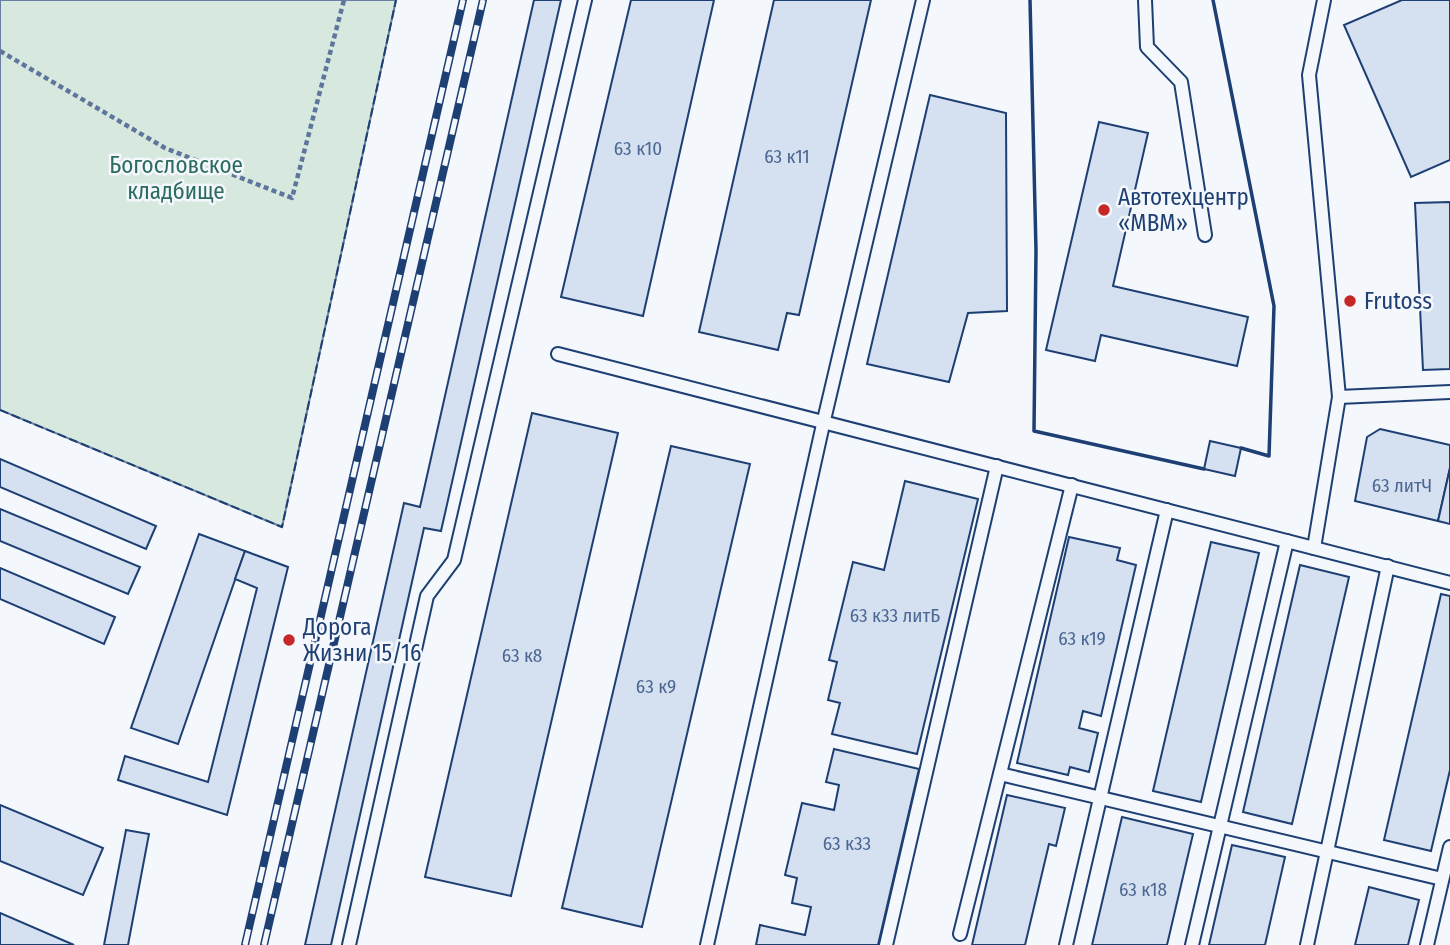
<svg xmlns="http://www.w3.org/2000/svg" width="1450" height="945" font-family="'Fira Sans Condensed',sans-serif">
  <rect width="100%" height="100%" fill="#f4f7fb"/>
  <polygon fill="#d7e8df" stroke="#687fa3" stroke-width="2" points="0,0 396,0 282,527 0,410"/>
  <g fill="#d5e0f0" stroke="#1d3f73" stroke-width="2">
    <polygon points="534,0 561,0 441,531 424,528 331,945 305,945 404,503 420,507"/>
    <polygon points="631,0 714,0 643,316 561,297"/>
    <polygon points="774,0 871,0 799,315 787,313 778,350 699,332"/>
    <polygon points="1402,0 1450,0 1450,160 1411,177 1344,25"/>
    <polygon points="930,95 1006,113 1007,311 968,313 949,382 867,364"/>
    <polygon points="1099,122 1148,133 1113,286 1248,317 1237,366 1101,335 1095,361 1046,350"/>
    <polygon points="1450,202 1450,369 1423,370 1415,203"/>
    <polygon points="532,413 618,433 511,896 425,877"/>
    <polygon points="1380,429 1450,445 1450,468 1438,521 1355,501 1367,437"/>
    <polygon points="1210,441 1241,448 1235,476 1204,469"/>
    <polygon points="671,446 750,464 642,927 562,908"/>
    <polygon points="0,459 156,526 146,549 0,487"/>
    <polygon points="1450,468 1450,524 1438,521"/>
    <polygon points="905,481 978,499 917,754 832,734 840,703 828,700 837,662 829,660 853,562 884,570"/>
    <polygon points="0,509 140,567 128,594 0,541"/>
    <polygon points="199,534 245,551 178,744 131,728"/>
    <polygon points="1069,537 1120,548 1117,560 1136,565 1101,716 1083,711 1079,728 1098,733 1089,772 1070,767 1068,775 1017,763"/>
    <polygon points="1211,542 1259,553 1201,802 1153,791"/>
    <polygon points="245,551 288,567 227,815 118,780 125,756 208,782 257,588 235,579"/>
    <polygon points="1300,565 1349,577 1292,824 1243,812"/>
    <polygon points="0,568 115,617 104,644 0,599"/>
    <polygon points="1441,594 1450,596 1450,770 1431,851 1384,840"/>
    <polygon points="834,749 919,769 878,945 756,945 760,925 805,935 811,907 792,903 797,878 785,875 802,803 834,810 839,785 826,782"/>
    <polygon points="1007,795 1065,808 1056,846 1049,844 1025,945 972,945"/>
    <polygon points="0,805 103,848 83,895 0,861"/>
    <polygon points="1122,817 1193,834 1167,945 1092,945"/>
    <polygon points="126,830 149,834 128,945 104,945"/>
    <polygon points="1232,845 1285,857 1265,945 1209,945"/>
    <polygon points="1369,887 1419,900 1408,945 1355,945"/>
    <polygon points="0,913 74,945 0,945"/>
  </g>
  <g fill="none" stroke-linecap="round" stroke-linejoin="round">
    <g stroke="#1d3f73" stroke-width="16">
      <g id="lane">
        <polyline points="1145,0 1147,47 1181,82 1205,235"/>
        <polyline points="558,354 1450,583"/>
        <polyline points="1339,397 1450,392"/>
        <polyline points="1314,548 1339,397 1309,75 1324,0"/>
        <polyline points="1000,774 1442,879"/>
        <polyline points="960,934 1072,485"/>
        <polyline points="349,945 427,596 454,560 585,0"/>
        <polyline points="707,945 824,420 923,0"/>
        <polyline points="886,945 997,466"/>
        <polyline points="1066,945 1167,510"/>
        <polyline points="1192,945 1287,541"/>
        <polyline points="1307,945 1388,566"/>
        <polyline points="1427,945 1450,847"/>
      </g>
    </g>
    <polyline stroke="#5e769c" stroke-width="4.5" stroke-dasharray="5 3.5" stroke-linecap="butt" points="0,51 165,148 292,198 344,0"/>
    <use href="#lane" stroke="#f4f7fb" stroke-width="12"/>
    <g stroke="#1d3f73" stroke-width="8">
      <g id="rail">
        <polyline points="245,945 463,0"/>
        <polyline points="264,945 483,0"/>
      </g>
    </g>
    <use href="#rail" stroke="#f4f7fb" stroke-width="5" stroke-dasharray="16" stroke-linecap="butt"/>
    <polyline stroke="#1d3f73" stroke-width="2" stroke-dasharray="9 3.5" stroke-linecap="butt" points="0,410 282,527 396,0"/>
    <g stroke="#1d3f73" stroke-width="3.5">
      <polyline points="1030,0 1036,250 1034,431 1204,469"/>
      <polyline points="1213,0 1274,306 1269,456 1241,448"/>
    </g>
  </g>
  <g fill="#c62828" stroke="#f4f7fb" stroke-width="2.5">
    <circle cx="1104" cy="210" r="7"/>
    <circle cx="1350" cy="301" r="7"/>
    <circle cx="289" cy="640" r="7"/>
  </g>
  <g text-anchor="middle" stroke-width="5" stroke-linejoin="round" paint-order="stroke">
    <g font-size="19" fill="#4b6792">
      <text x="638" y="155">63 к10</text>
      <text x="787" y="163">63 к11</text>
      <text x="1402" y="492">63 литЧ</text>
      <text x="895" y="622">63 к33 литБ</text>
      <text x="1082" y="645">63 к19</text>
      <text x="522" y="662">63 к8</text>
      <text x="656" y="693">63 к9</text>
      <text x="847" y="850">63 к33</text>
      <text x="1143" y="896">63 к18</text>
    </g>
    <g font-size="23" fill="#2c6c60" stroke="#f4f7fb">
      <text x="176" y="173">Богословское<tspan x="176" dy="26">кладбище</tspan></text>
    </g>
    <g font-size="23" fill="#1d3f73" stroke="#f4f7fb" text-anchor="start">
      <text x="1118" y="205">Автотехцентр<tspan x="1118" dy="26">«МВМ»</tspan></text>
      <text x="1364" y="309">Frutoss</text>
      <text x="303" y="635">Дорога<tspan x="303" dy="26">Жизни 15/16</tspan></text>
    </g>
  </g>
</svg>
